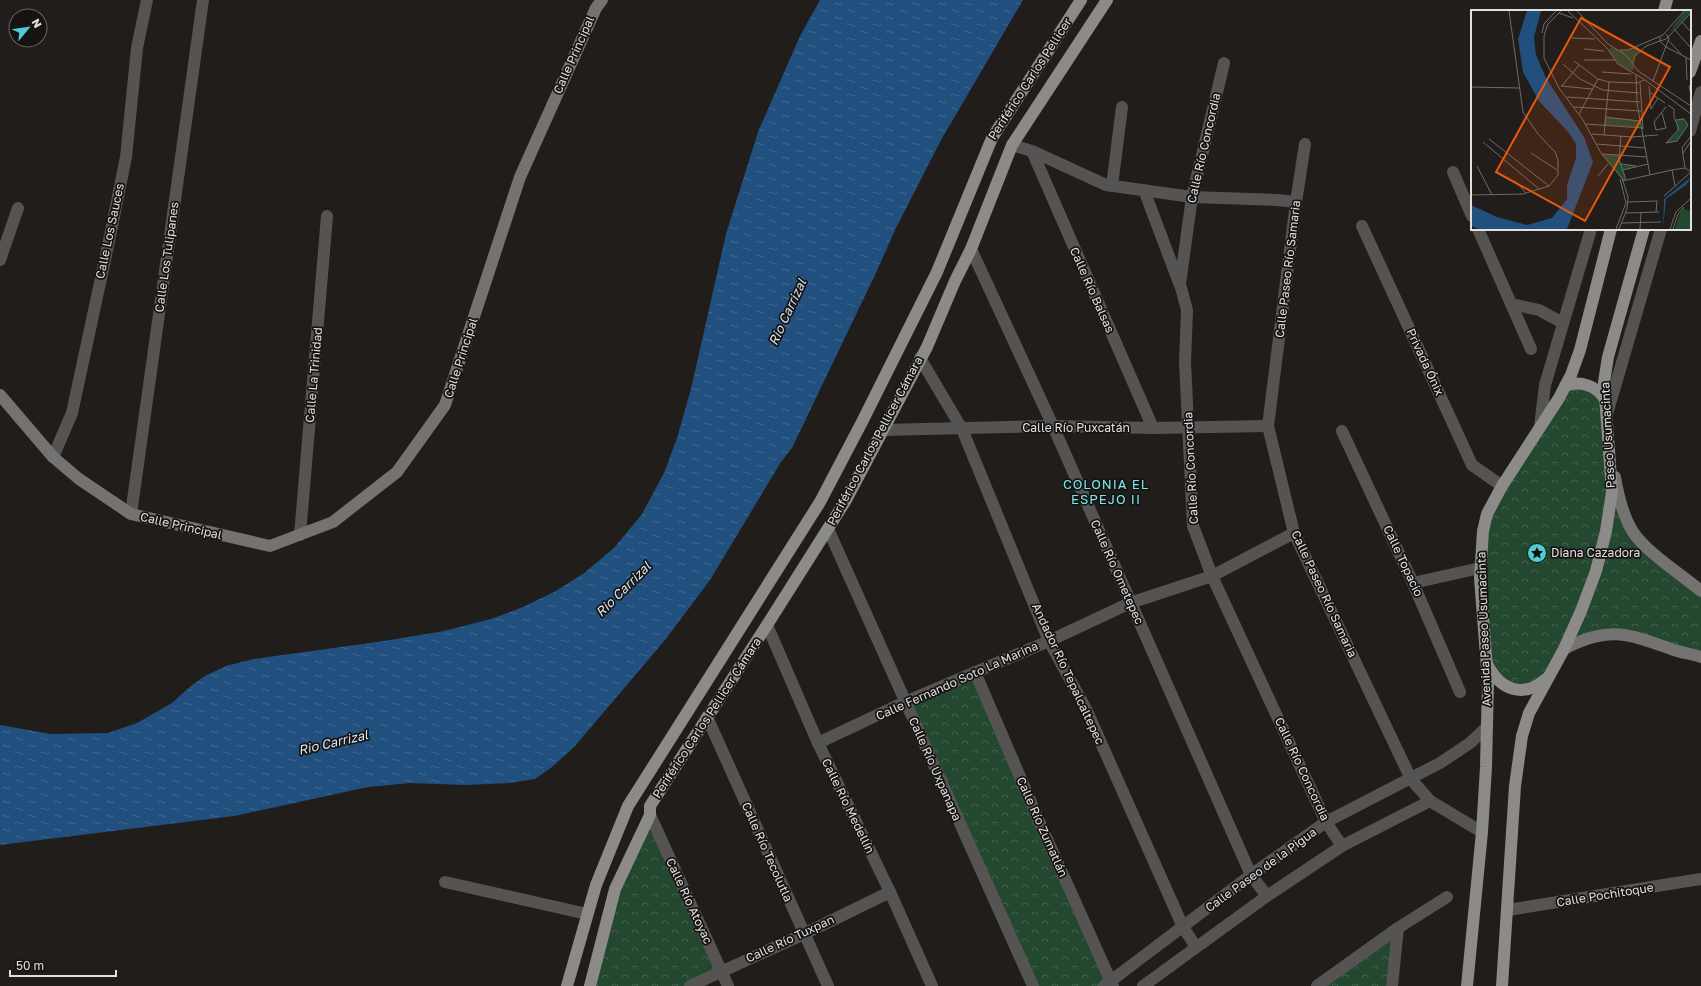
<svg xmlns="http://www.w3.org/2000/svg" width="1701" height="986" font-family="'Golos Text',sans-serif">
  <defs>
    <pattern id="park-crowns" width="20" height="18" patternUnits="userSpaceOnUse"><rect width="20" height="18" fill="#244730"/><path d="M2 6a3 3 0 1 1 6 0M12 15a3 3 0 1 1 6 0" fill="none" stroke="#44614e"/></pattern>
    <pattern id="water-ripples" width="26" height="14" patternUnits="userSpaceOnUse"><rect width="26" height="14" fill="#21507f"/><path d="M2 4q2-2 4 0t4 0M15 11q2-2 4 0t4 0" fill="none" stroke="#416991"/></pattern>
  </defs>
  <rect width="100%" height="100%" fill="#201d1b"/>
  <g fill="url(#park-crowns)">
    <polygon points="1565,386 1598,389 1610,458 1630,527 1701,592 1701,651 1623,634 1564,649 1548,677 1529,689 1494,676 1481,610 1483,531"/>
    <polygon points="975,672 1110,981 1104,986 1033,986 905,702"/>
    <polygon points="650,815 721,970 690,986 590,986 615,889"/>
    <polygon points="1398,928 1392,986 1317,986"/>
  </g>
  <polygon fill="url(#water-ripples)" points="820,0 1023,0 941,140 896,228 874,277 792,448 781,462 710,580 665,640 575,746 552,767 535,779 510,783 466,785 410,783 368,787 234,816 0,845 0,725 51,734 108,733 137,723 172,703 192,685 205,676 226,666 254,659 384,641 444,631 491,619 523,607 554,592 583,574 614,548 642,514 664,473 677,438 691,389 726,234 758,132 800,36"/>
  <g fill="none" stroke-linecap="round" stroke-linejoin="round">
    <g stroke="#555453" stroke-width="12">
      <polyline points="1224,63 1192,197 1180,284 1187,310 1185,362 1193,526 1212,576 1326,822 1342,846"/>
      <polyline points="1690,131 1701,92"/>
      <polyline points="1305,144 1296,202 1268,426 1294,533 1411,779 1430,801 1482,832"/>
      <polyline points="1012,145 1032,151 1106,185 1192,197 1277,200 1296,202"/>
      <polyline points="1032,151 1153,428"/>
      <polyline points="1453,172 1472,216"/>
      <polyline points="1112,186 1122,107"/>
      <polyline points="1144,190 1179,283"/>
      <polyline points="1362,226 1472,465 1502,486"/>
      <polyline points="1478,229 1531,349"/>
      <polyline points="971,249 1053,426 1251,875 1267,896"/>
      <polyline points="0,260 18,208"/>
      <polyline points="1511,304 1539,310 1563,323"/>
      <polyline points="920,358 962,429 1049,641 1086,709 1183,927 1196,947"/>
      <polyline points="1607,414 1661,229"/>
      <polyline points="1540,426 1545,385 1591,229"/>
      <polyline points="883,430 1053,426 1153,428 1268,426"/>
      <polyline points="1342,431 1413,583 1460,692"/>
      <polyline points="53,457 72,413 109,241 126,157 137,48 147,0"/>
      <polyline points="131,514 203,0"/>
      <polyline points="828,529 1033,986"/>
      <polyline points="300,535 327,216"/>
      <polyline points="1413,583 1480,568"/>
      <polyline points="767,625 818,743 890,892 932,986"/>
      <polyline points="975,672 1042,828 1113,986"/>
      <polyline points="707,717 828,986"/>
      <polyline points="818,743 905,702 1049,641 1130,603 1212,576 1294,533"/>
      <polyline points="650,815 728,986"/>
      <polyline points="445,882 587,914"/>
      <polyline points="1508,910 1701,879"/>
      <polyline points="690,986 804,934 890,892"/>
      <polyline points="1104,986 1251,875 1326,822 1440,763 1470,743 1486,728"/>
      <polyline points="1143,986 1267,896 1342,846 1430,801"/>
      <polyline points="1317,986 1398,928 1447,897"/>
      <polyline points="1392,986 1398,928"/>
    </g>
    <g stroke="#747371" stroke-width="12">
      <polyline points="0,395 53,457 79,479 131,514 270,546 333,522 397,472 445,405 520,177 596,8 602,0"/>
      <path d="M1615 477C1618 495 1623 516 1633 532 1646 552 1682 575 1701 591"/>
      <path d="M1564 649C1609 625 1629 634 1674 650 1683 653 1692 654 1701 657"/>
    </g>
    <g stroke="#8c8b88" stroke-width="12">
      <polyline points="1664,11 1667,0"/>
      <polyline points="1690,72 1701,41"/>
      <path d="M1565 386C1580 380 1597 386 1605 399"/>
      <path d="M1487 664C1500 690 1523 699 1546 679"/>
      <polyline points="567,986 596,885 628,806 820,502 862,422 937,272 992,138 1081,0"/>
      <polyline points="590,986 615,889 650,815 650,806 767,625 846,500 927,347 955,281 971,249 1012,145 1107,0"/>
      <polyline points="1467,986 1482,832 1486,767 1488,682 1480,578 1483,531 1487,514 1502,486 1559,398 1571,375 1580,350 1611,229"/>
      <polyline points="1502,986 1515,786 1522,736 1529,713 1564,649 1581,611 1596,571 1606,531 1612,492 1604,382 1608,357 1644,229"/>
    </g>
  </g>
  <defs>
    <g id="sight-disc" transform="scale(1)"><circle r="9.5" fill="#51ccd5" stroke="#161412"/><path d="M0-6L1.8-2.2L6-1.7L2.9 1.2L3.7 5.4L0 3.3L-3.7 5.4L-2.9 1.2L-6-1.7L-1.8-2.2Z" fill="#111"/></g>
  </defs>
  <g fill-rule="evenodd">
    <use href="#sight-disc" x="1537" y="553"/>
  </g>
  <g text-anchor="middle" stroke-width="3.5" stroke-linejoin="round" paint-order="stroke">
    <g font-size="12" fill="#e2e0df" stroke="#161412">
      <text transform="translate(574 55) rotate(-66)" y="4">Calle Principal</text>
      <text transform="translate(1030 79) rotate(-57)" y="4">Periférico Carlos Pellicer</text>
      <text transform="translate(1204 148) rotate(-77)" y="4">Calle Río Concordia</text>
      <text transform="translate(110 231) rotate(-78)" y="4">Calle Los Sauces</text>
      <text transform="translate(167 257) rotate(-82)" y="4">Calle Los Tulipanes</text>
      <text transform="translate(1288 269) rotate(-83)" y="4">Calle Paseo Río Samaria</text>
      <text transform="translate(1092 290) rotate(66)" y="4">Calle Río Balsas</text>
      <text transform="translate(461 358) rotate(-72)" y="4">Calle Principal</text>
      <text transform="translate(1425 362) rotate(65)" y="4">Privada Ónix</text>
      <text transform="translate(314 375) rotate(-85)" y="4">Calle La Trinidad</text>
      <text x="1076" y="432">Calle Río Puxcatán</text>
      <text transform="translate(1608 435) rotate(-93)" y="4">Paseo Usumacinta</text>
      <text transform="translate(875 441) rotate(-62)" y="4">Periférico Carlos Pellicer Cámara</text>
      <text transform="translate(1191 468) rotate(-93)" y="4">Calle Río Concordia</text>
      <text transform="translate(181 526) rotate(13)" y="4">Calle Principal</text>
      <text transform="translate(1403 561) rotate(65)" y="4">Calle Topacio</text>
      <text transform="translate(1117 572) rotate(66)" y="4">Calle Río Ometepec</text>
      <text transform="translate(1324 594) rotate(65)" y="4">Calle Paseo Río Samaria</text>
      <text transform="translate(1484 629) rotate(-92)" y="4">Avenida Paseo Usumacinta</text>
      <text transform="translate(1068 674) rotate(65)" y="4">Andador Río Tepalcaltepec</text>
      <text transform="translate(957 681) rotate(-24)" y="4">Calle Fernando Soto La Marina</text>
      <text transform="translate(707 718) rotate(-57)" y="4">Periférico Carlos Pellicer Cámara</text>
      <text transform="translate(935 769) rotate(66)" y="4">Calle Río Uxpanapa</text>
      <text transform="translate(1302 769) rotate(65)" y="4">Calle Río Concordia</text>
      <text transform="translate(848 806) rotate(64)" y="4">Calle Río Medellín</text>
      <text transform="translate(1042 827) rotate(66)" y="4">Calle Río Zumatlán</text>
      <text transform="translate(767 852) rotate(66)" y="4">Calle Río Tecolutla</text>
      <text transform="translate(1261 870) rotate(-36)" y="4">Calle Paseo de la Pigua</text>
      <text transform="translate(1605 895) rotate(-9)" y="4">Calle Pochitoque</text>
      <text transform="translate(689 901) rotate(65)" y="4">Calle Río Atoyac</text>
      <text transform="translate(790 939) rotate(-25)" y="4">Calle Río Tuxpan</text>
    </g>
    <g font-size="12" fill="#e2e0df" stroke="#161412" text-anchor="start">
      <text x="1551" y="557">Diana Cazadora</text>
    </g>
    <g font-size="13" font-style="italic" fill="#d8e5f4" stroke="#161412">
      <text transform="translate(787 312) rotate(-65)" y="5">Rio Carrizal</text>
      <text transform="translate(623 589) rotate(-45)" y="5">Rio Carrizal</text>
      <text transform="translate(333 742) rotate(-13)" y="5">Rio Carrizal</text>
    </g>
    <g font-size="13" letter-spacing="1" fill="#79e5ed" stroke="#161412">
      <text x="1106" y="489">COLONIA EL<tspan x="1106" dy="15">ESPEJO II</tspan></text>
    </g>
  </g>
  <g transform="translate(1471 10)">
    <rect width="220" height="220" fill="#201d1b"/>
    <path d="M213 1H220V3L198 23ZM140 37 150 41 167 37 169 41 162 49 163 59 159 61 147 54 138 40ZM134 107 169 111 170 118 133 115ZM212 108 217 114 206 131 195 133 206 122 205 110ZM131 144 148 145 150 154 168 156 152 160 155 170 152 171ZM212 198 220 202V219H204L208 205Z" fill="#244730"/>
    <path d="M212 202 220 203V217L210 216Z" fill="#244730"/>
    <path d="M56 1H70L63 27 65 45 75 68 113 127 122 152 96 219H8L0 216V195L26 207 56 215 81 208 96 189V175L105 148V134L98 123 68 91 52 62 47 29ZM220 167 215 175 195 189 192 219 193 189Z" fill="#21507f"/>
    <path fill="none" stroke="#6e6b69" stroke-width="1" d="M90 1 77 14 73 26V48L88 78 112 110 130 143 151 168 157 187 156 199 148 219M97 1 136 38 147 54 174 70 220 104M106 1 137 34 155 45 167 61 220 96M88 3 102 8M211 12 220 22M203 19 220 38M71 23 73 14 85 1M189 27V31L195 37 220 50M101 28 124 29M197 30 210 44M113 39 133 41M149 40H157L192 25 213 1M215 48 216 70M113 50H144M103 51 127 69 138 72 166 73 173 70M162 53 164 46 175 36 195 29 220 3M92 54 109 69 132 80 168 83M131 62 160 64M165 65 166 93 179 165M182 71 198 28 195 24M169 73 172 119M220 74 218 76 220 85M90 76 121 79M91 76 108 55M178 76 180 99M0 77 49 78M178 82 194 93M96 87 169 92M197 95 203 99V107L208 119 195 133 206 131 217 115 213 109 205 110M103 97 170 101M180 99 187 88M191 103 195 118 185 120 183 112 195 97M108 104 127 69M134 107 169 111M115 114 172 118M121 124 161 127 187 125M133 125 138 72M150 126 148 149 155 170M18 129 78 176M12 132 68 179M126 134 174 138M60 143 86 160M212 143 220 131M131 144 176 147M150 154 165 156M6 156 21 185M214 158 211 138 220 126M152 160 177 154M127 166 137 154M44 171 55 183M151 171 201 160M0 185 52 184 78 176 87 165V150L84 142 67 124 52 102 38 1M193 186 220 162 214 158 201 160 204 176M157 192 186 191 185 202M155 203 188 202M151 213 190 212M145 219 155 193 149 169M169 219 170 202M199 219 205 202 220 188M202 219 207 204 213 197"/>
    <path fill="#e8590c" fill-opacity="0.15" stroke="#e8590c" stroke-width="2" d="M110 8 199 57 114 211 25 162Z"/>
    <rect width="220" height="220" fill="none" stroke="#e2e0df" stroke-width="2"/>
  </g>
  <g transform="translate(28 28) rotate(61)"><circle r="19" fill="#161412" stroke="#686664"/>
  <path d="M0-3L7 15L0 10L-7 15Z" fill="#51ccd5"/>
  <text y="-6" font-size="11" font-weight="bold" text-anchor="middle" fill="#e2e0df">N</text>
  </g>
  <path d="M10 970v6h106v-6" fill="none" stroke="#e2e0df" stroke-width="2"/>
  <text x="16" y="970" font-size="12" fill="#e2e0df" stroke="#161412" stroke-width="3" paint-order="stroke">50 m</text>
</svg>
